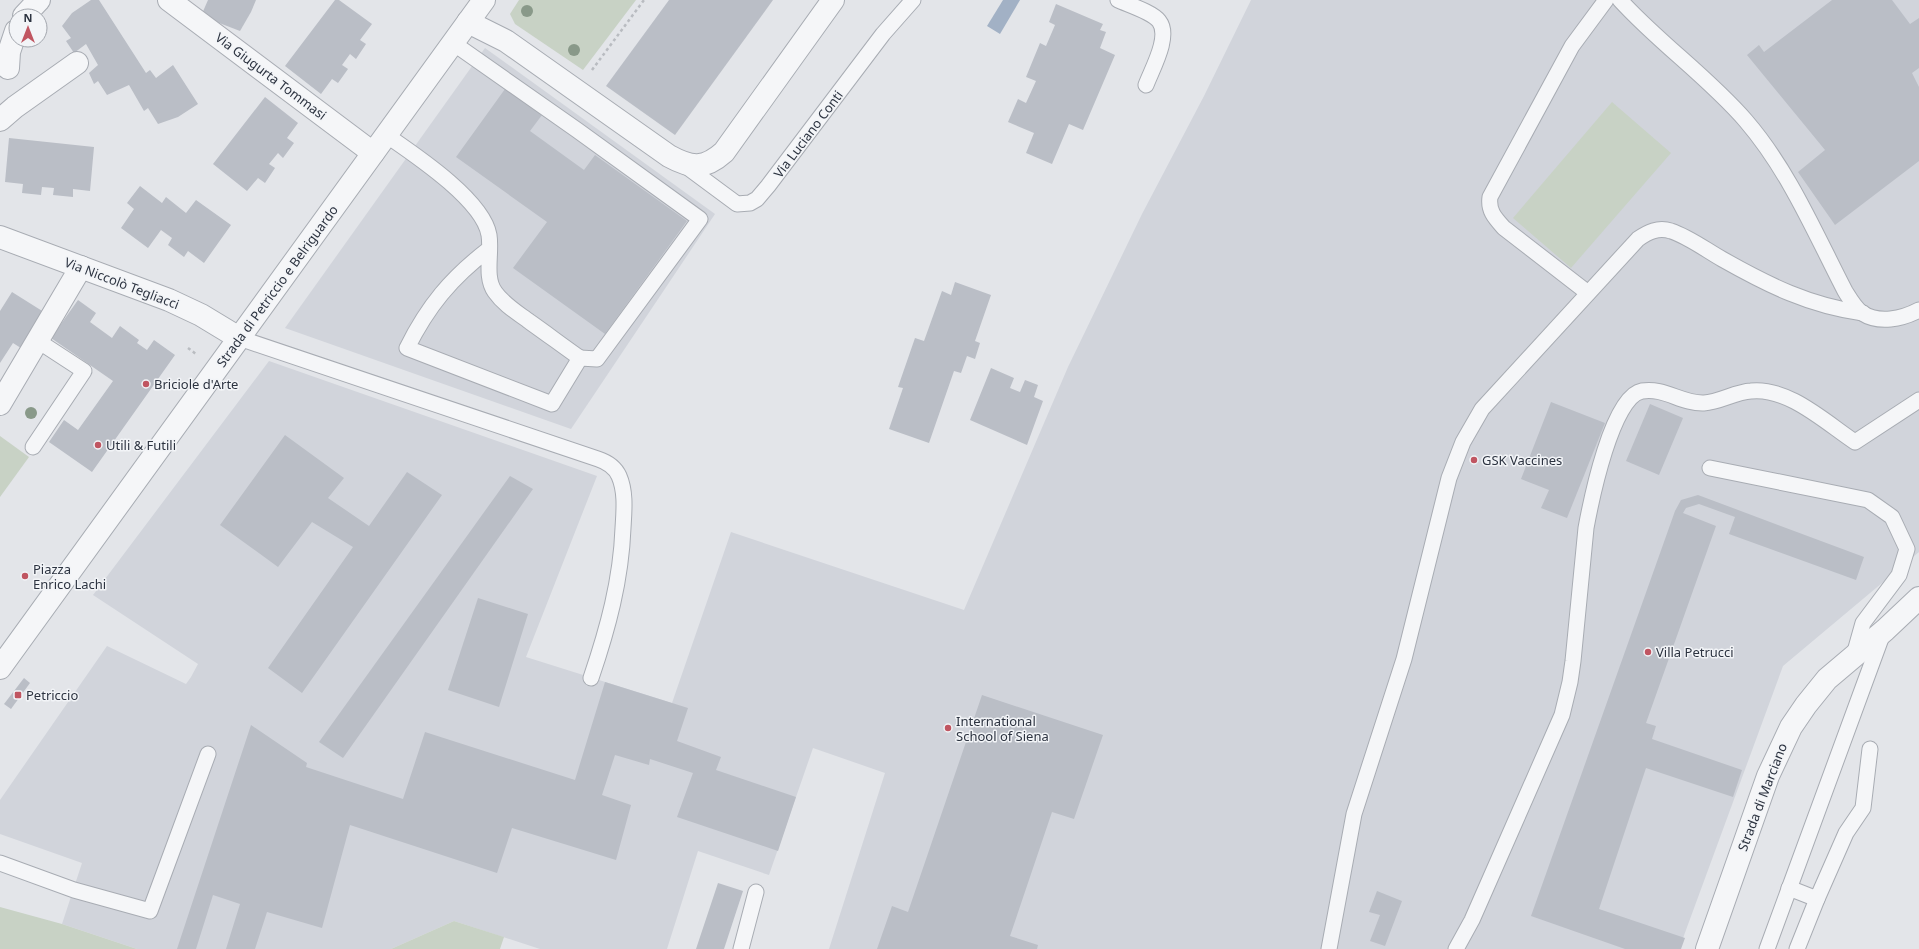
<svg xmlns="http://www.w3.org/2000/svg" width="1919" height="949" font-family="'Noto Sans',sans-serif">
  <rect width="100%" height="100%" fill="#e3e5e9"/>
  <g fill="#d1d4db">
    <polygon points="1251,0 1919,0 1919,552 1783,666 1679,949 829,949 885,773 813,748 769,875 698,851 667,949 540,949 454,921 391,949 137,949 62,924 82,863 0,834 0,800 107,646 186,684 191,677 198,664 93,595 269,361 597,476 526,657 672,703 731,532 964,610 1068,367 1142,214 1204,96"/>
    <polygon points="485,48 715,214 571,429 285,328"/>
  </g>
  <g fill="#c8d2c5">
    <polygon points="519,0 636,0 583,70 515,24 510,14"/>
    <polygon points="1612,102 1671,153 1571,268 1513,218"/>
    <polygon points="0,436 29,457 0,497"/>
    <polygon points="0,907 62,924 137,949 0,949"/>
    <polygon points="454,921 504,937 500,949 391,949"/>
  </g>
  <polygon fill="#a2b1c5" points="1003,0 1020,0 1000,34 987,26"/>
  <g fill="#babec6">
    <polygon points="91,0 99,0 146,73 150,70 156,78 173,65 198,104 178,117 158,124 148,108 144,111 129,85 107,95 98,81 94,84 89,73 98,65 86,44 74,53 66,41 71,38 62,26 72,13"/>
    <polygon points="208,0 256,0 251,12 240,31 201,16"/>
    <polygon points="335,0 339,0 372,24 360,40 366,44 356,59 350,54 342,65 348,69 338,83 332,79 321,94 285,66"/>
    <polygon points="669,0 773,0 675,135 606,86"/>
    <polygon points="1832,0 1892,0 1910,24 1919,18 1919,68 1912,73 1919,87 1919,161 1835,225 1798,172 1825,150 1747,55 1759,45 1764,52"/>
    <polygon points="1056,4 1103,24 1100,30 1106,32 1100,48 1115,55 1083,130 1069,124 1052,164 1026,153 1034,133 1008,122 1018,99 1026,103 1036,81 1026,77 1040,43 1046,46 1055,25 1049,22"/>
    <polygon points="505,89 542,115 530,131 584,170 595,155 687,221 605,334 513,268 547,222 456,157"/>
    <polygon points="265,97 298,123 287,138 294,143 283,158 278,153 269,164 275,168 265,183 258,178 247,191 213,164"/>
    <polygon points="9,138 94,147 90,191 73,189 73,197 53,195 54,188 42,187 41,195 22,193 23,184 5,182"/>
    <polygon points="140,186 162,203 166,197 186,213 196,200 231,225 204,263 188,251 184,257 168,245 172,238 161,230 148,248 121,228 134,209 127,203"/>
    <polygon points="955,282 991,295 975,341 980,343 975,359 967,356 961,373 954,371 929,443 889,429 903,388 898,387 915,338 924,341 942,291 951,295"/>
    <polygon points="12,292 47,314 24,350 13,343 0,363 0,311"/>
    <polygon points="78,300 96,313 90,322 112,338 120,326 139,340 137,343 147,350 154,340 175,355 92,472 49,442 64,420 78,430 113,381 51,338"/>
    <polygon points="991,368 1014,378 1010,388 1020,392 1025,380 1038,385 1034,397 1043,401 1027,445 970,420"/>
    <polygon points="1551,402 1605,423 1567,518 1541,508 1549,490 1521,479"/>
    <polygon points="1650,404 1683,418 1659,475 1626,461"/>
    <polygon points="285,435 344,478 328,498 369,526 407,472 442,495 302,693 268,668 353,547 312,522 278,567 220,525"/>
    <polygon points="510,476 533,489 343,758 319,742"/>
    <polygon points="1698,495 1864,557 1856,580 1729,534 1735,517 1699,504 1686,508 1683,513 1716,526 1646,723 1656,726 1652,739 1742,770 1733,797 1646,768 1599,909 1685,938 1681,949 1625,949 1531,916 1675,511 1681,500"/>
    <polygon points="478,598 528,614 499,707 448,690"/>
    <polygon points="24,678 30,683 11,709 4,704"/>
    <polygon points="605,682 688,708 677,741 721,757 716,770 796,797 778,851 677,817 693,773 650,759 649,765 615,755 602,795 631,805 616,860 512,828 497,873 350,825 322,928 267,912 255,949 226,949 240,904 213,895 196,949 177,949 251,725 307,763 306,767 403,799 425,732 575,780"/>
    <polygon points="982,695 1103,735 1074,819 1052,812 1010,936 1038,945 1037,949 877,949 892,906 908,912"/>
    <polygon points="718,883 743,891 724,949 696,949"/>
    <polygon points="1377,891 1402,901 1385,946 1370,941 1380,915 1369,912"/>
  </g>
  <g fill="none" stroke-linecap="round" stroke-linejoin="round">
    <g stroke="#a8acb3" stroke-width="17">
      <g id="lane">
        <path d="M1118 0C1129 5 1152 12 1159 21 1171 36 1152 69 1146 85"/>
        <path d="M1620 0C1659 43 1708 77 1746 121 1789 171 1815 233 1845 291 1850 299 1855 308 1862 313 1879 324 1902 319 1919 310"/>
        <polyline points="453,43 577,130 700,219 597,359 580,358"/>
        <path d="M386 135C415 155 483 200 489 235 492 253 484 277 495 292 504 305 518 313 530 322 547 334 563 346 580 358L552 404 407 348C428 306 451 278 489 249"/>
        <polyline points="683,164 737,204 750,203 757,199 768,186 883,34 913,0"/>
        <path d="M1588 293 1504 228C1495 218 1488 211 1490 197L1572 46 1606 0"/>
        <path d="M239 338 598 459C607 462 615 467 619 476 626 492 624 511 623 528 621 580 608 628 591 678"/>
        <polyline points="33,447 84,371 38,341"/>
        <polyline points="1710,468 1868,500 1892,517 1907,549 1899,575 1863,623 1854,655"/>
        <polyline points="0,863 74,890 150,911 208,754"/>
        <polyline points="1789,888 1817,899 1846,833 1863,808 1870,749"/>
        <polyline points="741,949 756,892"/>
        <path d="M1329 949 1354 814 1404 659 1449 478 1463 442 1482 409 1638 239C1648 232 1658 227 1671 231 1689 237 1706 250 1722 259 1768 285 1810 306 1863 313"/>
        <path d="M1456 949 1472 920 1562 715 1570 682 1573 661 1586 528C1591 501 1612 396 1642 391 1664 387 1682 404 1704 403 1720 402 1735 392 1751 391 1788 387 1825 422 1855 442L1919 400"/>
        <polyline points="1767,949 1883,633"/>
        <polyline points="1797,949 1817,899"/>
      </g>
    </g>
    <g stroke="#a8acb3" stroke-width="24">
      <g id="street">
        <polyline points="169,0 373,153"/>
        <polyline points="24,16 39,0"/>
        <path d="M468 22 506 41 669 156C691 168 704 170 724 152L833 0"/>
        <polyline points="8,68 9,52 16,31"/>
        <polyline points="0,120 15,107 77,63"/>
        <polyline points="0,237 169,300 201,315 239,338"/>
        <polyline points="0,404 81,267"/>
        <polyline points="0,668 484,0"/>
        <polyline points="1707,949 1768,776 1791,727 1806,705 1827,679 1885,630 1919,598"/>
      </g>
    </g>
    <g stroke="#b9bcc1" stroke-width="2.5" stroke-dasharray="3 3" stroke-linecap="butt">
      <polyline points="592,70 644,0"/>
      <polyline points="188,348 196,354"/>
    </g>
    <use href="#lane" stroke="#f5f6f8" stroke-width="15"/>
    <use href="#street" stroke="#f5f6f8" stroke-width="22"/>
  </g>
  <g fill="#899989">
    <circle cx="527" cy="11" r="6"/>
    <circle cx="574" cy="50" r="6"/>
    <circle cx="31" cy="413" r="6"/>
  </g>
  <g fill="#c05561" stroke="#f2f4f7" stroke-width="1.5">
    <circle cx="146" cy="384" r="4"/>
    <circle cx="98" cy="445" r="4"/>
    <circle cx="1474" cy="460" r="4"/>
    <circle cx="25" cy="576" r="4"/>
    <circle cx="1648" cy="652" r="4"/>
    <rect x="14" y="691" width="8" height="8" rx="2"/>
    <circle cx="948" cy="728" r="4"/>
  </g>
  <g text-anchor="middle" stroke-width="3" stroke-linejoin="round" paint-order="stroke">
    <g font-size="13" fill="#2c3340" stroke="#f2f4f7">
      <text transform="translate(271 76) rotate(37)" y="5">Via Giugurta Tommasi</text>
      <text transform="translate(808 134) rotate(-53)" y="5">Via Luciano Conti</text>
      <text transform="translate(122 283) rotate(21)" y="5">Via Niccolò Tegliacci</text>
      <text transform="translate(277 286) rotate(-54)" y="5">Strada di Petriccio e Belriguardo</text>
      <text transform="translate(1762 797) rotate(-69)" y="5">Strada di Marciano</text>
    </g>
    <g font-size="13" fill="#2c3340" stroke="#f2f4f7" text-anchor="start">
      <text x="154" y="389">Briciole d'Arte</text>
      <text x="106" y="450">Utili &amp; Futili</text>
      <text x="1482" y="465">GSK Vaccines</text>
      <text x="33" y="574">Piazza<tspan x="33" dy="15">Enrico Lachi</tspan></text>
      <text x="1656" y="657">Villa Petrucci</text>
      <text x="26" y="700">Petriccio</text>
      <text x="956" y="726">International<tspan x="956" dy="15">School of Siena</tspan></text>
    </g>
  </g>
  <g transform="translate(28 28)"><circle r="19" fill="#f2f4f7" stroke="#a3a7ae"/>
  <path d="M0-3L7 15L0 10L-7 15Z" fill="#c05561"/>
  <text y="-6" font-size="11" font-weight="bold" text-anchor="middle" fill="#2c3340">N</text>
  </g>
</svg>
